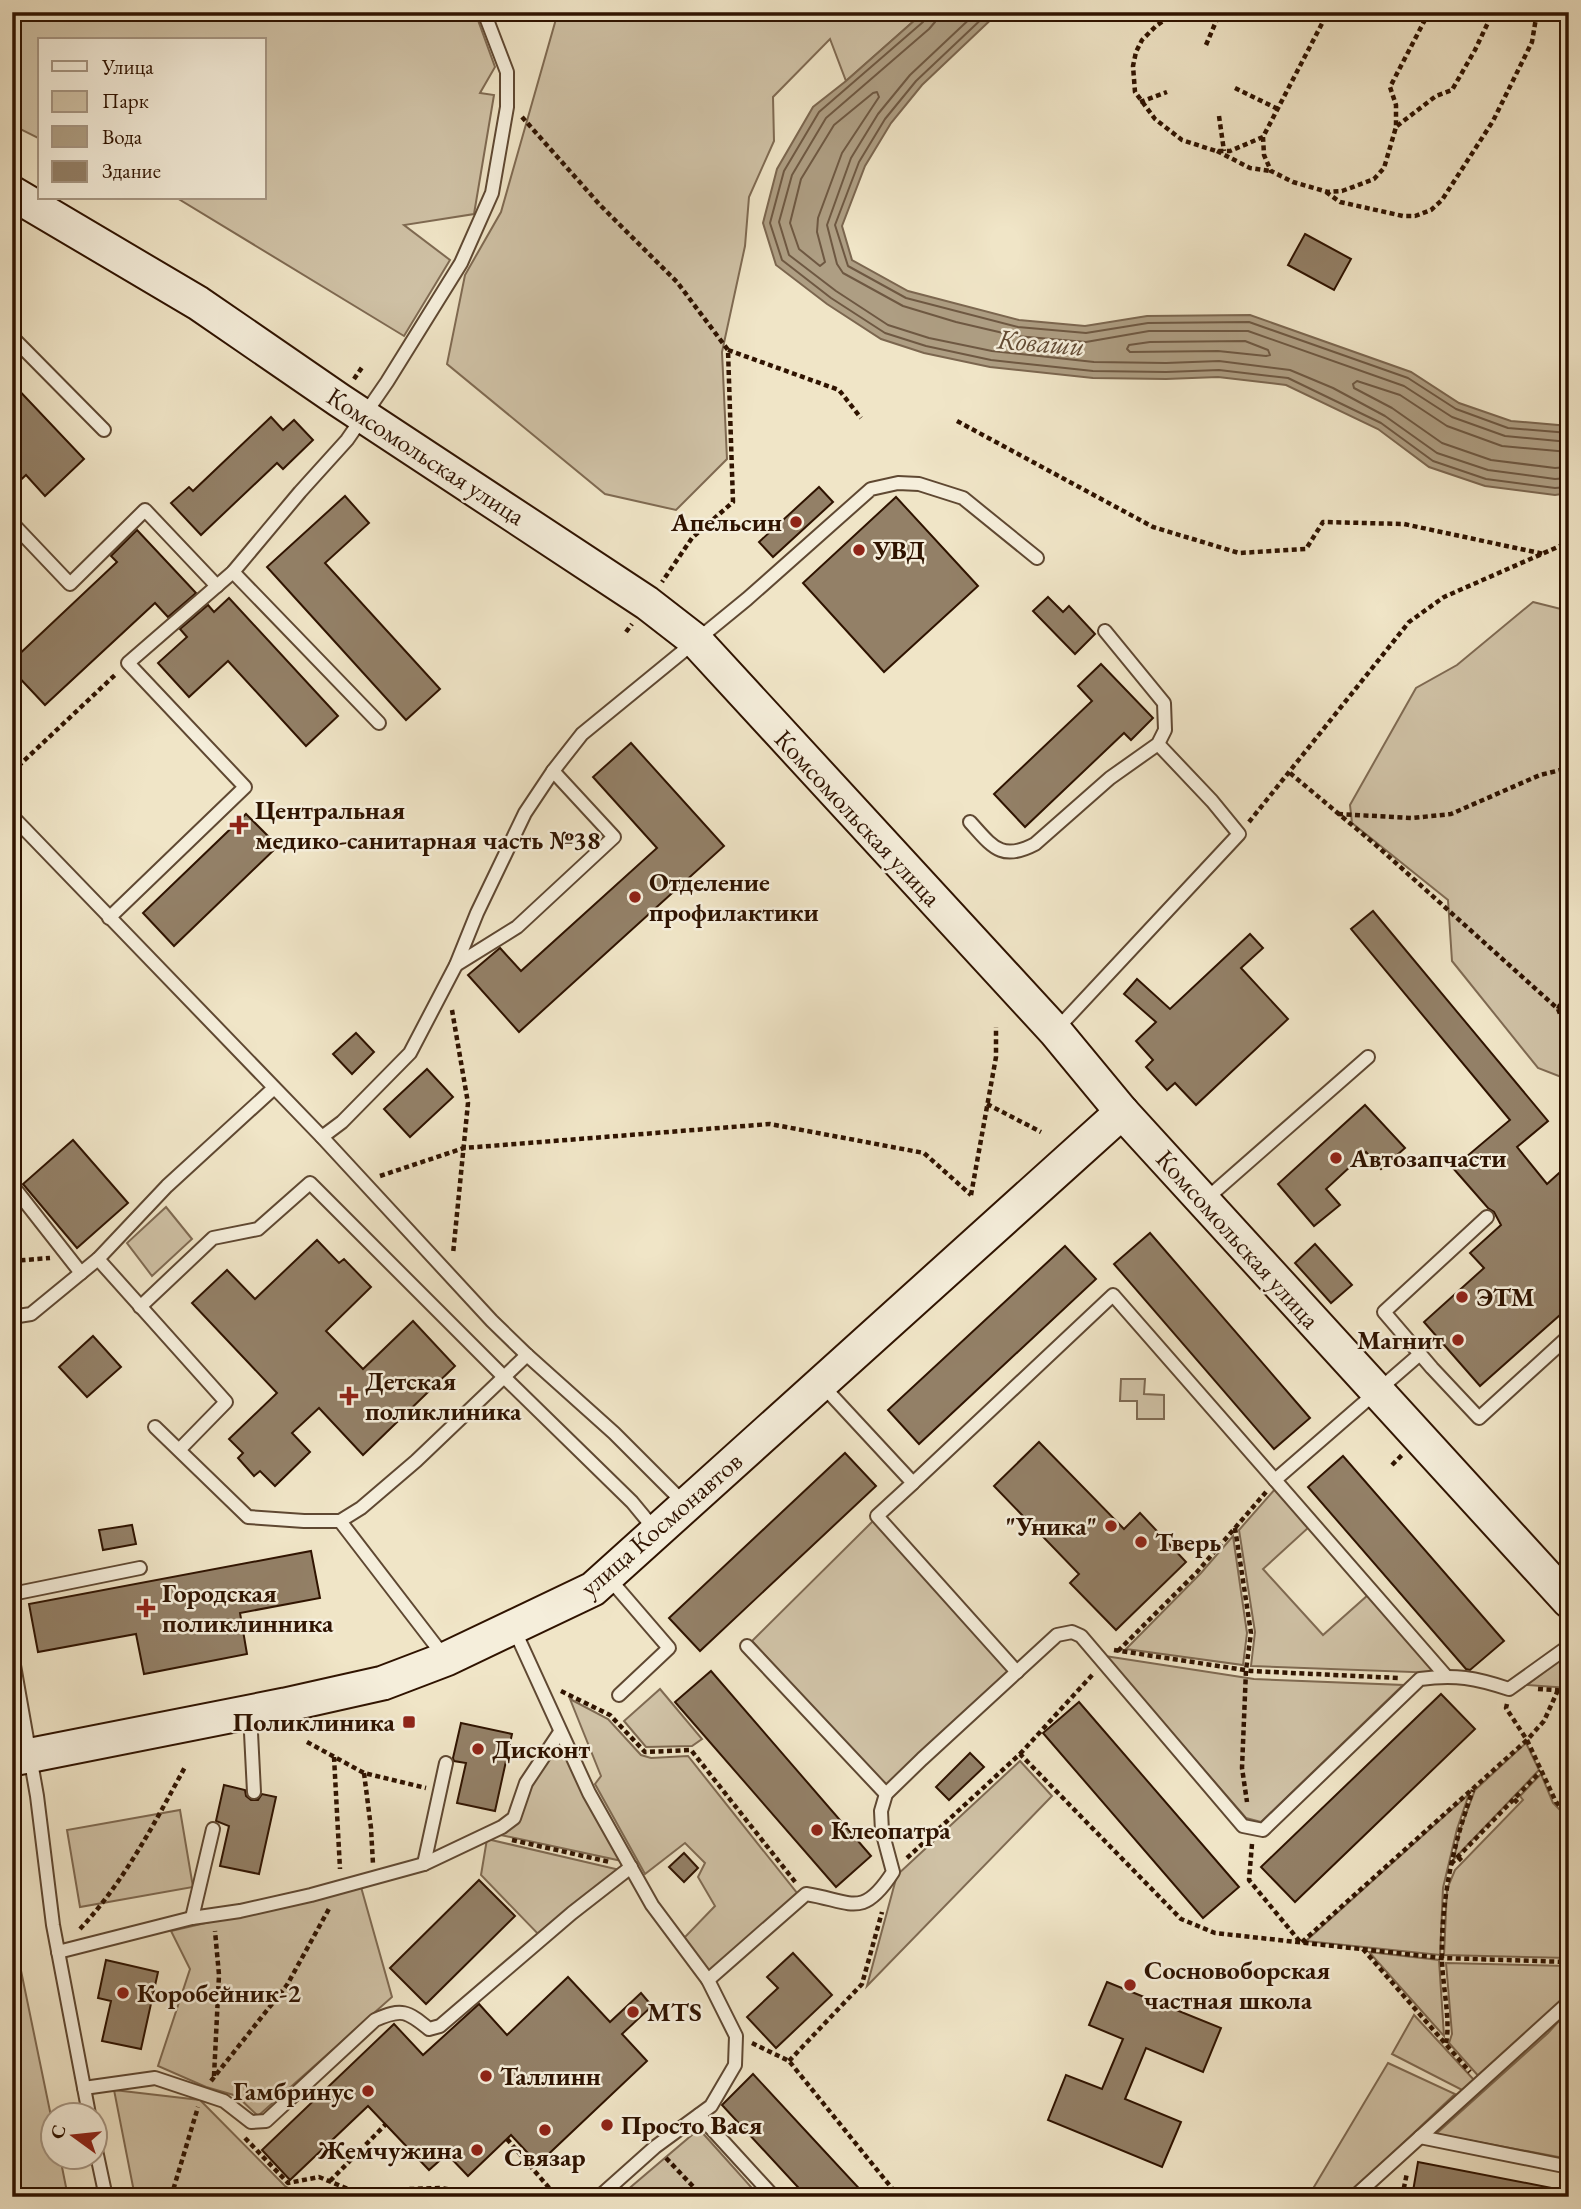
<svg xmlns="http://www.w3.org/2000/svg" width="1581" height="2209" font-family="'EB Garamond',serif">
  <rect width="100%" height="100%" fill="#f0e5c7"/>
  <filter id="stains"><feTurbulence type="fractalNoise" baseFrequency=".00286" numOctaves="4"/><feColorMatrix values="0 0 0 0 .2 0 0 0 0 .09 0 0 0 0 .02 0 0 0 .5 -.17"/></filter>
  <radialGradient id="worn" r=".72"><stop offset=".6" stop-color="#630" stop-opacity="0"/><stop offset="1" stop-color="#630" stop-opacity=".3"/></radialGradient>
  <g fill="#cfc1a5" stroke="#7f6a52" stroke-width="2">
    <polygon points="12,12 475,12 495,67 480,93 494,95 474,214 404,225 450,260 404,336 177,198 264,198 264,40 40,40 40,139 12,125"/>
    <polygon points="558,12 924,12 846,81 830,39 773,97 774,141 749,197 745,246 722,352 727,459 676,510 605,494 447,364 465,275 501,212"/>
    <polygon points="1533,602 1569,611 1569,1080 1538,1068 1452,961 1448,900 1352,823 1350,805 1416,688 1457,665"/>
    <polygon points="166,1207 192,1239 152,1276 127,1243"/>
    <polygon points="1121,1379 1145,1379 1144,1394 1164,1395 1164,1419 1137,1419 1137,1401 1120,1401"/>
    <polygon points="1276,1488 1308,1528 1263,1569 1323,1635 1368,1595 1438,1673 1251,1666 1255,1632 1239,1530"/>
    <polygon points="873,1521 1010,1672 887,1788 752,1641"/>
    <polygon points="1233,1536 1247,1633 1243,1665 1126,1649 1201,1573"/>
    <polygon points="1105,1656 1254,1679 1403,1685 1261,1822 1246,1818"/>
    <polygon points="1563,1658 1569,1665 1569,1688 1527,1685"/>
    <polygon points="660,1689 702,1739 692,1746 646,1747 624,1721"/>
    <polygon points="570,1699 608,1719 641,1755 651,1758 688,1756 797,1893 709,1973 684,1938 715,1906 698,1877 705,1863 685,1843 645,1874 595,1784 601,1776"/>
    <polygon points="560,1739 622,1861 496,1834"/>
    <polygon points="1526,1743 1539,1770 1454,1859 1460,1830 1475,1790"/>
    <polygon points="1020,1761 1052,1796 867,1986 897,1875"/>
    <polygon points="1541,1774 1553,1803 1569,1819 1569,1958 1444,1955 1447,1889 1455,1870 1523,1800 1520,1796"/>
    <polygon points="1469,1794 1457,1829 1443,1888 1440,1955 1306,1941"/>
    <polygon points="180,1810 193,1887 80,1907 67,1830"/>
    <polygon points="487,1839 620,1870 540,1936 481,1875"/>
    <polygon points="361,1887 392,1997 258,2116 237,2096 206,2087 158,2066 190,1969 171,1931"/>
    <polygon points="12,1927 52,2121 52,2156 60,2157 68,2197 12,2197"/>
    <polygon points="1369,1952 1439,1960 1444,2036"/>
    <polygon points="1446,1963 1569,1966 1569,1996 1481,2079 1449,2043 1452,2034"/>
    <polygon points="1569,2010 1569,2159 1436,2134 1548,2033"/>
    <polygon points="1414,2015 1475,2081 1466,2092 1392,2054"/>
    <polygon points="1388,2063 1455,2094 1346,2197 1308,2197"/>
    <polygon points="114,2090 200,2100 285,2186 302,2197 135,2197"/>
    <polygon points="699,2129 760,2197 619,2197"/>
  </g>
  <polygon fill="#ae9e83" stroke="#7b664f" stroke-width="2" points="924,12 999,12 922,85 891,123 865,166 842,226 852,260 908,291 1019,320 1085,326 1147,316 1250,315 1411,372 1459,403 1511,421 1569,426 1569,493 1555,495 1485,486 1429,467 1378,429 1286,385 1218,377 1166,379 1093,378 990,367 924,353 881,339 827,304 776,265 763,223 777,169 813,107 846,81"/>
  <g fill="none" stroke-linecap="round" stroke-linejoin="round">
    <g stroke="#6e5842" stroke-width="2">
      <polyline points="928,12 923,22 819,112 784,171 770,223 782,260 831,298 885,333 926,346 991,360 1093,371 1166,372 1219,370 1288,378 1381,423 1433,461 1486,479 1555,488 1569,487"/>
      <polyline points="937,12 935,22 929,29 826,118 792,175 779,222 789,255 836,291 888,325 929,338 992,351 1094,362 1166,363 1219,361 1290,370 1333,388 1385,416 1437,453 1488,470 1555,479 1569,478"/>
      <polyline points="977,12 910,75 878,114 851,158 827,225 837,264 843,273 903,306 956,322 1016,336 1086,342 1149,331 1248,331 1404,386 1452,417 1505,436 1569,442"/>
      <polyline points="989,12 916,81 885,119 859,162 835,225 848,266 906,298 1018,327 1086,333 1148,323 1249,322 1408,378 1456,409 1508,428 1569,433"/>
      <polygon points="877,92 879,97 842,153 818,218 817,232 825,262 820,266 799,249 790,223 801,179 834,125 873,93"/>
      <polygon points="1245,341 1268,350 1270,355 1266,356 1218,351 1130,352 1127,349 1129,345 1150,342"/>
      <polyline points="1569,452 1502,446 1447,426 1400,395 1357,381 1353,384 1354,388 1392,408 1442,443 1491,460 1555,468 1569,467"/>
    </g>
  </g>
  <g fill="#938067" stroke="#2f1300" stroke-width="2">
    <polygon points="1305,234 1351,259 1334,290 1288,265"/>
    <polygon points="12,383 84,459 45,496 26,475 12,488"/>
    <polygon points="271,417 283,430 294,420 313,440 283,469 277,463 201,535 171,503 189,487 193,491"/>
    <polygon points="819,487 833,502 773,557 759,542"/>
    <polygon points="345,496 369,523 325,563 440,689 406,720 267,567"/>
    <polygon points="896,497 978,586 884,672 803,583"/>
    <polygon points="137,530 196,593 168,617 155,603 45,705 12,670 12,661 117,562 111,556"/>
    <polygon points="1048,597 1063,612 1069,606 1095,634 1075,654 1033,611"/>
    <polygon points="229,598 338,716 306,746 228,661 189,697 158,663 187,637 180,629 208,605 214,612"/>
    <polygon points="1101,664 1153,718 1131,740 1124,733 1025,827 994,794 1092,701 1078,686"/>
    <polygon points="631,743 724,846 519,1032 468,975 500,948 521,971 657,848 593,777"/>
    <polygon points="246,814 278,846 174,946 143,913"/>
    <polygon points="1373,911 1548,1121 1517,1147 1547,1184 1569,1164 1569,1307 1480,1386 1424,1322 1484,1268 1470,1253 1501,1225 1494,1212 1488,1208 1453,1168 1510,1120 1351,929"/>
    <polygon points="1250,934 1263,948 1241,968 1288,1019 1196,1105 1175,1083 1167,1090 1146,1067 1153,1060 1136,1041 1156,1022 1124,994 1137,979 1170,1009"/>
    <polygon points="356,1033 374,1052 352,1074 333,1054"/>
    <polygon points="427,1069 453,1097 410,1137 384,1109"/>
    <polygon points="1365,1105 1405,1148 1381,1169 1366,1152 1326,1189 1340,1205 1314,1226 1278,1184"/>
    <polygon points="73,1140 128,1203 77,1248 23,1184"/>
    <polygon points="1150,1233 1310,1418 1274,1449 1114,1264"/>
    <polygon points="317,1240 339,1263 344,1259 371,1287 326,1331 363,1369 413,1321 455,1366 363,1455 319,1408 292,1433 310,1452 275,1486 260,1471 254,1476 238,1458 243,1453 229,1439 277,1393 192,1303 227,1270 255,1299"/>
    <polygon points="1315,1244 1352,1285 1331,1303 1295,1263"/>
    <polygon points="1065,1246 1096,1279 919,1444 888,1410"/>
    <polygon points="93,1336 121,1367 87,1397 59,1367"/>
    <polygon points="1039,1442 1124,1529 1140,1513 1186,1562 1116,1630 1070,1583 1079,1574 994,1486"/>
    <polygon points="845,1453 876,1486 700,1651 669,1618"/>
    <polygon points="1343,1456 1504,1641 1470,1670 1466,1669 1308,1487"/>
    <polygon points="132,1525 136,1544 103,1550 99,1530"/>
    <polygon points="311,1551 320,1598 240,1613 247,1654 144,1674 136,1634 38,1652 29,1604"/>
    <polygon points="711,1671 871,1856 836,1887 675,1702"/>
    <polygon points="1441,1694 1475,1729 1295,1902 1261,1867"/>
    <polygon points="1079,1702 1239,1887 1203,1918 1043,1733"/>
    <polygon points="461,1723 512,1734 495,1811 457,1803 466,1763 454,1761 453,1758"/>
    <polygon points="970,1753 984,1767 949,1800 936,1787"/>
    <polygon points="224,1785 245,1790 246,1796 251,1800 258,1800 262,1794 276,1797 259,1874 220,1866 229,1826 216,1821"/>
    <polygon points="684,1853 698,1868 684,1882 669,1867"/>
    <polygon points="479,1880 515,1916 426,2004 390,1968"/>
    <polygon points="793,1953 832,1995 776,2048 747,2017 778,1988 767,1977"/>
    <polygon points="106,1960 158,1972 141,2049 102,2041 111,2001 98,1998"/>
    <polygon points="568,1977 610,2022 641,1993 652,2006 622,2034 647,2061 538,2164 511,2135 468,2176 447,2154 429,2170 368,2106 290,2180 262,2150 394,2024 423,2055 479,2004 507,2035"/>
    <polygon points="1107,1982 1221,2028 1203,2072 1146,2048 1125,2099 1181,2122 1162,2167 1048,2120 1066,2075 1102,2089 1123,2039 1089,2025"/>
    <polygon points="753,2074 867,2197 807,2197 722,2105"/>
    <polygon points="1418,2162 1552,2188 1552,2197 1412,2197"/>
  </g>
  <g fill="none" stroke-linecap="round" stroke-linejoin="round">
    <g stroke="#5f4832" stroke-width="16">
      <g id="lane">
        <polyline points="12,337 104,430"/>
        <polyline points="12,523 70,584 145,510 217,586"/>
        <polyline points="233,572 379,723"/>
        <polyline points="12,816 322,1137 492,1321 527,1355 614,1433 686,1505"/>
        <path d="M970 822C992 846 1001 862 1035 844L1110 778 1158 744 1165 730 1164 703 1105 631"/>
        <polyline points="109,918 245,787 128,663 233,572 300,492 347,440 387,382 461,263 492,193 507,107 507,72 484,12"/>
        <polyline points="456,965 517,927 614,837 553,771"/>
        <polyline points="1055,1031 1239,834 1212,801 1158,744"/>
        <polyline points="322,1137 342,1122 410,1053 456,965 477,913 525,813 553,771 582,734 747,599 871,489 898,483 919,484 963,498 1037,558"/>
        <polyline points="12,1185 81,1273"/>
        <polyline points="1205,1200 1368,1057"/>
        <polyline points="1487,1217 1384,1312 1432,1368 1479,1418 1569,1336"/>
        <polyline points="98,1259 226,1402 180,1449"/>
        <polyline points="140,1307 213,1238 258,1229 310,1183 504,1377 527,1355"/>
        <polyline points="12,1317 31,1314 98,1259 167,1186 274,1088"/>
        <polyline points="1420,1354 1275,1480 1445,1675"/>
        <polyline points="822,1385 913,1483 877,1516 1017,1672"/>
        <polyline points="155,1427 248,1517 304,1521 340,1521 361,1508 416,1461 504,1377 632,1502 656,1531"/>
        <polyline points="913,1483 1113,1295 1275,1480"/>
        <polyline points="340,1521 446,1659"/>
        <polyline points="607,1576 669,1648 619,1695"/>
        <polyline points="12,1594 140,1568"/>
        <polyline points="514,1629 589,1793 652,1905 708,1980 736,2036 735,2065 711,2106 655,2147 599,2197"/>
        <polyline points="747,1646 886,1794"/>
        <polyline points="12,1654 37,1796 53,1925 89,2114"/>
        <polyline points="250,1713 254,1792"/>
        <polyline points="424,1864 446,1763"/>
        <polyline points="192,1918 213,1829"/>
        <polyline points="58,1952 192,1918 240,1911 311,1895 424,1864 502,1827 514,1818 526,1783 560,1732"/>
        <path d="M708 1980 806 1894C851 1901 862 1920 893 1872L882 1831 881 1811 886 1794 922 1759 1057 1635 1072 1632 1081 1636 1243 1826 1263 1830 1420 1679C1455 1674 1476 1678 1509 1689L1569 1646"/>
        <path d="M84 2088 155 2078 224 2101 251 2122 266 2121 375 2020C402 2008 407 2011 429 2029L440 2026 572 1913 631 1867"/>
        <polyline points="699,2115 774,2197"/>
        <polyline points="1420,2137 1569,2167"/>
        <polyline points="94,2141 106,2197"/>
        <polyline points="1354,2197 1569,2002"/>
      </g>
    </g>
    <g stroke="#2f1300" stroke-width="37">
      <g id="secondary">
        <polyline points="12,193 198,303 339,400 647,603 696,641 1055,1031 1122,1112 1569,1601"/>
        <polyline points="12,1759 285,1705 383,1683 446,1659 593,1589 1122,1112"/>
      </g>
    </g>
    <g stroke="#2f1300" stroke-width="4.5" stroke-dasharray="5 3.5" stroke-linecap="butt">
      <polyline points="1176,12 1156,26 1142,40 1136,52 1133,66 1135,92 1155,119 1182,140 1216,151 1230,151 1263,137 1328,12"/>
      <polyline points="1206,45 1220,12"/>
      <polyline points="1235,88 1278,109"/>
      <polyline points="1140,102 1167,92"/>
      <polyline points="1219,116 1224,151"/>
      <polyline points="522,117 600,205 677,282 728,350 733,502 692,538 662,582"/>
      <polyline points="1397,126 1436,96 1452,90 1475,50 1493,12"/>
      <polyline points="1263,137 1264,155 1271,171 1293,182 1328,192 1342,191 1374,179 1384,168 1396,127 1396,105 1390,87 1429,12"/>
      <polyline points="1217,151 1250,168 1271,171"/>
      <polyline points="1326,192 1340,202 1403,216 1415,216 1431,210 1442,200 1493,121 1532,42 1537,12"/>
      <polyline points="728,350 839,390 861,418"/>
      <polyline points="354,379 363,366"/>
      <polyline points="957,421 1153,527 1239,553 1306,549 1323,522 1404,524 1544,554"/>
      <polyline points="626,632 632,624"/>
      <polyline points="12,772 116,674"/>
      <polyline points="1290,773 1377,846 1558,1009 1569,1036"/>
      <polyline points="1338,814 1412,818 1451,814 1540,775 1569,768"/>
      <polyline points="1249,822 1409,622 1444,597 1569,542"/>
      <polyline points="1558,1009 1569,987"/>
      <polyline points="452,1010 468,1103 453,1254"/>
      <polyline points="987,1104 1041,1132"/>
      <polyline points="380,1176 464,1148 770,1124 924,1153 971,1195"/>
      <polyline points="971,1195 996,1057 996,1027"/>
      <polyline points="12,1261 50,1258"/>
      <polyline points="1392,1465 1402,1455"/>
      <polyline points="1235,1528 1251,1633 1246,1670 1242,1768 1247,1802"/>
      <polyline points="1114,1650 1251,1671 1398,1678"/>
      <polyline points="1118,1651 1197,1572 1266,1492"/>
      <polyline points="1538,1689 1569,1691"/>
      <polyline points="1558,1690 1544,1721 1527,1740 1556,1802 1569,1816"/>
      <polyline points="561,1691 610,1715 645,1752 691,1750 796,1883"/>
      <polyline points="307,1742 364,1773 426,1788"/>
      <polyline points="1020,1754 1093,1674"/>
      <polyline points="334,1757 340,1869"/>
      <polyline points="364,1773 371,1828 373,1864"/>
      <polyline points="1514,1799 1519,1804"/>
      <polyline points="512,1840 610,1862"/>
      <polyline points="1252,1844 1249,1880 1301,1943 1527,1740 1506,1708 1507,1704"/>
      <polyline points="1458,1857 1463,1862"/>
      <polyline points="907,1858 1020,1754 1181,1919 1215,1933 1442,1958 1569,1962"/>
      <polyline points="1451,1864 1541,1771"/>
      <path d="M80 1929C124 1882 154 1824 185 1767"/>
      <polyline points="1363,1949 1470,2072"/>
      <polyline points="752,2043 789,2061 899,2197"/>
      <path d="M1446 2043C1451 2021 1442 1983 1442 1958 1441 1899 1453 1845 1473 1790"/>
      <polyline points="789,2061 862,1984 882,1912"/>
      <polyline points="214,2076 219,1975 215,1931"/>
      <polyline points="211,2081 287,1985 330,1907"/>
      <polyline points="12,2101 20,2099"/>
      <polyline points="245,2138 288,2183 319,2177 353,2191 440,2188 504,2197"/>
      <polyline points="507,2139 557,2197"/>
      <polyline points="666,2158 703,2197"/>
      <polyline points="330,2181 386,2124"/>
      <polyline points="171,2197 198,2107"/>
      <polyline points="1402,2197 1407,2173"/>
    </g>
    <use href="#lane" stroke="#f5eedb" stroke-width="12"/>
    <use href="#secondary" stroke="#f5eedb" stroke-width="33"/>
  </g>
  <g fill="#8f2418" stroke="#f5eedb" stroke-width="2.5">
    <circle cx="796" cy="522" r="7"/>
    <circle cx="859" cy="550" r="7"/>
    <path d="M235.5 814.5h7v7h7v7h-7v7h-7v-7h-7v-7h7z"/>
    <circle cx="635" cy="897" r="7"/>
    <circle cx="1336" cy="1158" r="7"/>
    <circle cx="1462" cy="1297" r="7"/>
    <circle cx="1458" cy="1340" r="7"/>
    <path d="M345.5 1385.5h7v7h7v7h-7v7h-7v-7h-7v-7h7z"/>
    <circle cx="1111" cy="1526" r="7"/>
    <circle cx="1141" cy="1542" r="7"/>
    <path d="M142.5 1597.5h7v7h7v7h-7v7h-7v-7h-7v-7h7z"/>
    <rect x="402" y="1715" width="14" height="14" rx="3.5"/>
    <circle cx="478" cy="1749" r="7"/>
    <circle cx="817" cy="1830" r="7"/>
    <circle cx="1130" cy="1985" r="7"/>
    <circle cx="123" cy="1993" r="7"/>
    <circle cx="633" cy="2012" r="7"/>
    <circle cx="486" cy="2076" r="7"/>
    <circle cx="368" cy="2091" r="7"/>
    <circle cx="607" cy="2125" r="7"/>
    <circle cx="545" cy="2130" r="7"/>
    <circle cx="477" cy="2150" r="7"/>
  </g>
  <g text-anchor="middle" stroke-width="5" stroke-linejoin="round" paint-order="stroke">
    <g font-size="26" fill="#2f1300" stroke="#f5eedb">
      <text transform="translate(426 456) rotate(33)" y="9">Комсомольская улица</text>
      <text transform="translate(858 818) rotate(47)" y="9">Комсомольская улица</text>
      <text transform="translate(1238 1239) rotate(48)" y="9">Комсомольская улица</text>
      <text transform="translate(661 1524) rotate(-41)" y="9">улица Космонавтов</text>
    </g>
    <g font-size="26" font-weight="bold" fill="#2f1300" stroke="#f5eedb" text-anchor="start">
      <text x="782" y="531" text-anchor="end">Апельсин</text>
      <text x="873" y="559">УВД</text>
      <text x="255" y="819">Центральная<tspan x="255" dy="30">медико-санитарная часть №38</tspan></text>
      <text x="649" y="891">Отделение<tspan x="649" dy="30">профилактики</tspan></text>
      <text x="1350" y="1167">Автозапчасти</text>
      <text x="1476" y="1306">ЭТМ</text>
      <text x="1444" y="1349" text-anchor="end">Магнит</text>
      <text x="365" y="1390">Детская<tspan x="365" dy="30">поликлиника</tspan></text>
      <text x="1097" y="1535" text-anchor="end">"Уника"</text>
      <text x="1155" y="1551">Тверь</text>
      <text x="162" y="1602">Городская<tspan x="162" dy="30">поликлинника</tspan></text>
      <text x="395" y="1731" text-anchor="end">Поликлиника</text>
      <text x="492" y="1758">Дисконт</text>
      <text x="831" y="1839">Клеопатра</text>
      <text x="1144" y="1979">Сосновоборская<tspan x="1144" dy="30">частная школа</tspan></text>
      <text x="137" y="2002">Коробейник-2</text>
      <text x="647" y="2021">MTS</text>
      <text x="500" y="2085">Таллинн</text>
      <text x="354" y="2100" text-anchor="end">Гамбринус</text>
      <text x="621" y="2134">Просто Вася</text>
      <text x="463" y="2159" text-anchor="end">Жемчужина</text>
      <text x="545" y="2166" text-anchor="middle">Связар</text>
    </g>
    <g font-size="28" font-style="italic" fill="#624b34" stroke="#f5eedb">
      <text transform="translate(1041 342) rotate(5)" y="10">Коваши</text>
    </g>
  </g>
  <rect width="1581" height="2209" fill="none" stroke="#f0e5c7" stroke-width="42"/>
  <rect x="14" y="14" width="1553" height="2181" fill="none" stroke="#2f1300" stroke-width="3.5"/>
  <rect x="21" y="21" width="1539" height="2167" fill="none" stroke="#2f1300" stroke-width="2"/>
  <rect x="38" y="38" width="228" height="161" fill="#f5eedb" stroke="#a69683" stroke-width="2"/>
  <rect x="52" y="61" width="35" height="10" fill="#f5eedb" stroke="#a69683" stroke-width="2"/>
  <text x="102" y="74" font-size="21" fill="#2f1300">Улица</text>
  <rect x="52" y="91" width="35" height="21" fill="#cfc1a5" stroke="#a69683" stroke-width="2"/>
  <text x="102" y="108" font-size="21" fill="#2f1300">Парк</text>
  <rect x="52" y="126" width="35" height="21" fill="#ae9e83" stroke="#a69683" stroke-width="2"/>
  <text x="102" y="144" font-size="21" fill="#2f1300">Вода</text>
  <rect x="52" y="161" width="35" height="21" fill="#938067" stroke="#a69683" stroke-width="2"/>
  <text x="102" y="178" font-size="21" fill="#2f1300">Здание</text>
  <g transform="translate(74 2136) rotate(285)"><circle r="33" fill="#f5eedb" stroke="#a69683" stroke-width="2"/>
  <path d="M0-5L12 26L0 18L-12 26Z" fill="#8f2418"/>
  <text y="-10" font-size="19" font-weight="bold" text-anchor="middle" fill="#2f1300">С</text>
  </g>
  <rect width="100%" height="100%" filter="url(#stains)"/>
  <rect width="100%" height="100%" fill="url(#worn)"/>
</svg>
